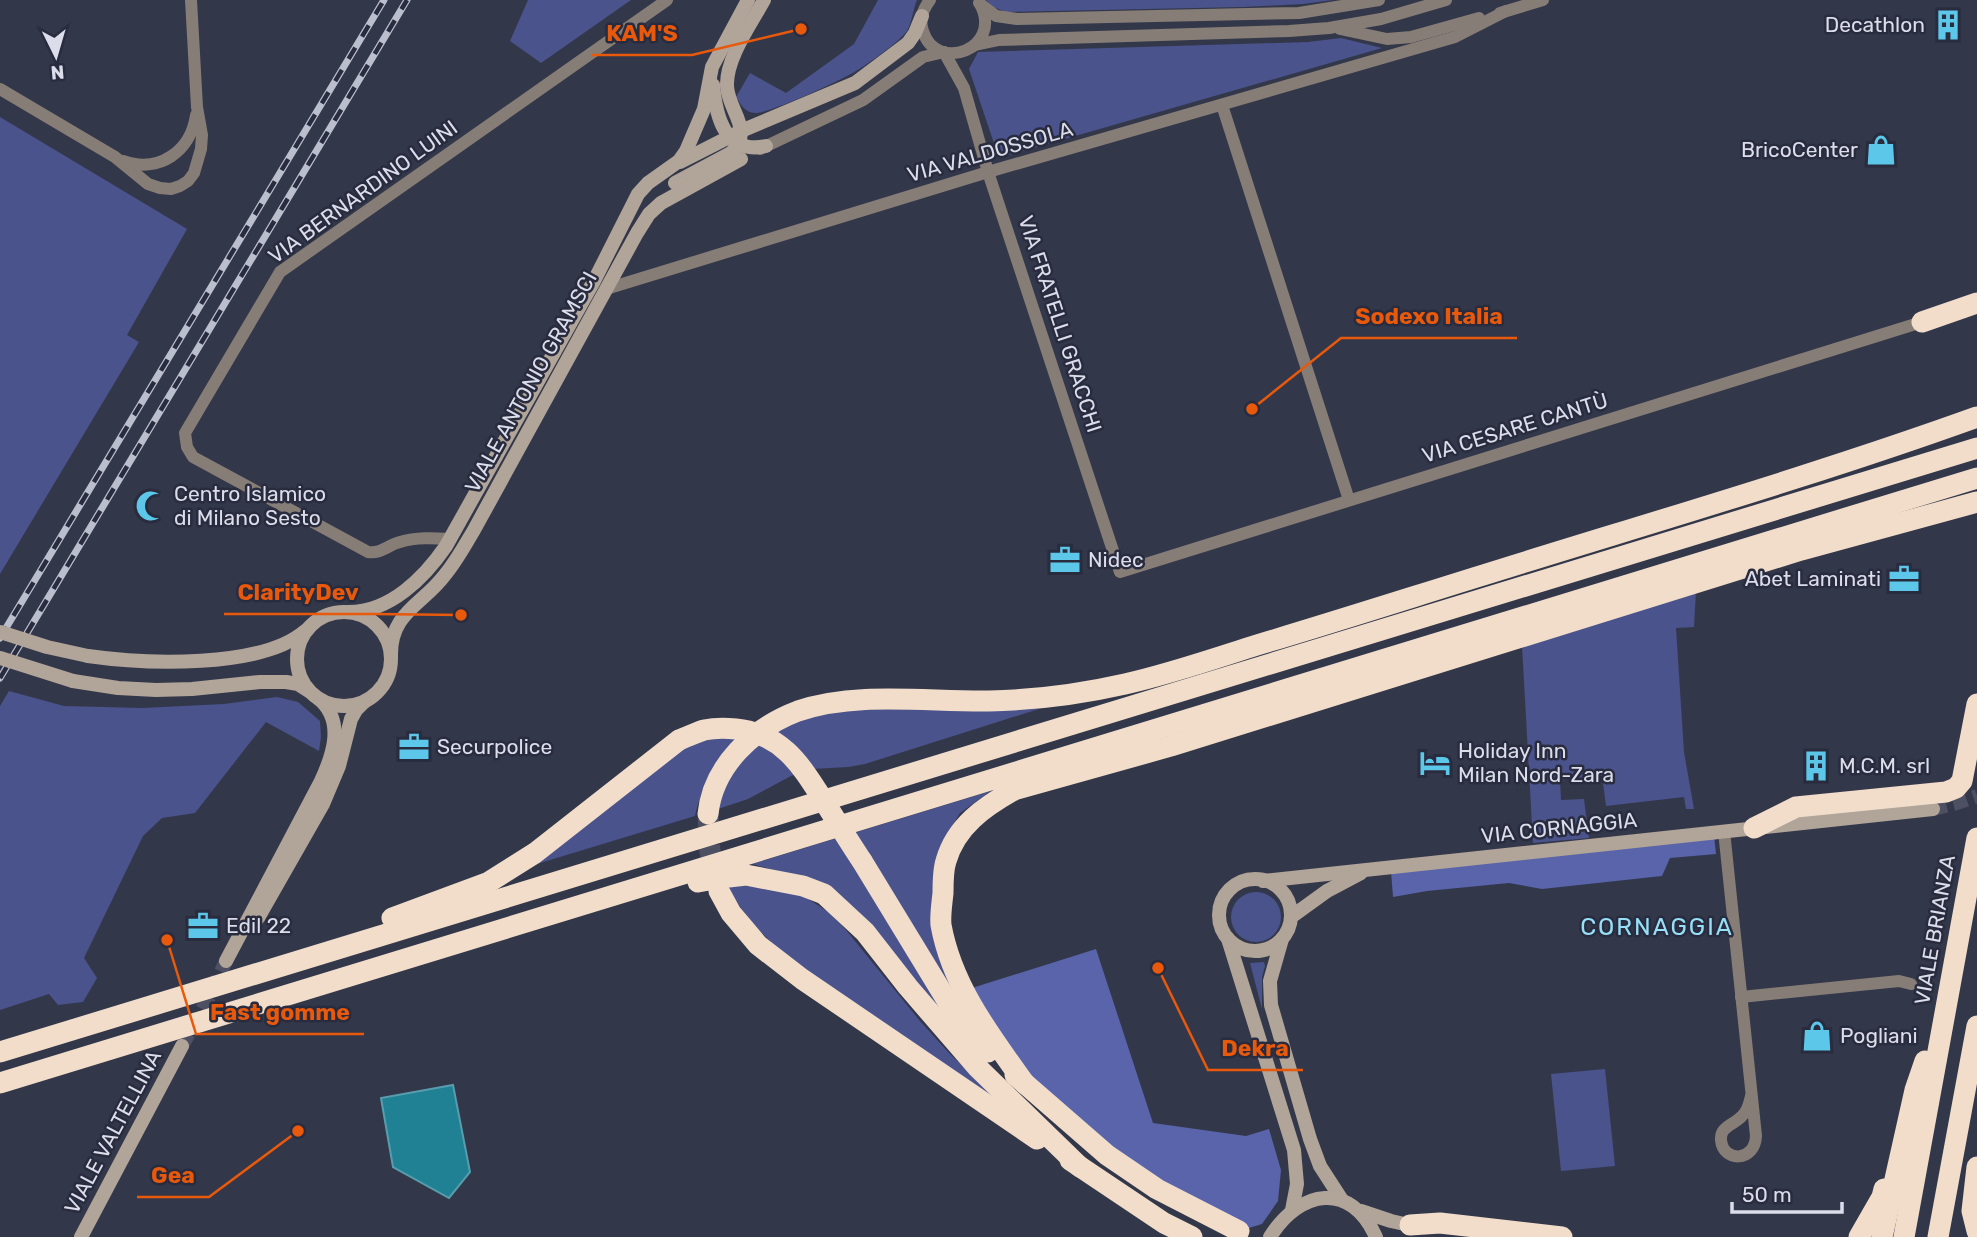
<svg xmlns="http://www.w3.org/2000/svg" width="1977" height="1237" font-family="Rubik,sans-serif">
  <rect width="100%" height="100%" fill="#33374a"/>
  <g fill="#4a538c">
    <polygon points="528,0 631,0 541,63 510,41"/>
    <path d="M878 0H917C913 10 912 22 907 31 899 42 868 64 856 71 842 80 770 113 756 113 745 113 741 105 736 97L750 73 786 93 854 44Z"/>
    <polygon points="986,0 1333,0 1303,4 1243,7 1006,12 993,7"/>
    <polygon points="1341,38 1382,48 999,158 969,69 978,52 1308,42"/>
    <polygon points="0,117 187,229 127,335 139,342 0,574"/>
    <polygon points="1696,591 1694,627 1676,628 1684,752 1694,809 1686,809 1684,797 1606,806 1602,776 1560,780 1561,800 1584,799 1589,838 1533,843 1522,646"/>
    <polygon points="9,691 64,706 142,708 224,704 277,697 298,702 320,721 321,737 319,751 266,722 195,813 162,818 143,836 84,958 97,978 83,1002 58,1005 49,994 0,1010 0,706"/>
    <path d="M1045 707 865 764 848 767 812 769 791 776 748 799 718 809C731 757 774 725 824 712 840 708 860 710 877 709 933 706 989 707 1045 707Z"/>
    <path d="M738 737C715 767 704 778 695 816L527 867 679 748 701 740Z"/>
    <polygon points="991,791 960,813 948,833 934,878 973,1022 939,971 868,852 967,1047 806,879 752,864"/>
    <path d="M752 885 778 888 805 897 830 913 846 930 920 1021 949 1053 1015 1117 799 966C769 942 746 920 727 886Z"/>
    <circle cx="1256" cy="917" r="25"/>
    <polygon points="1264,962 1265,966 1262,977 1262,1009 1250,963"/>
    <polygon points="1605,1069 1615,1166 1561,1171 1551,1074"/>
  </g>
  <g fill="#5964aa">
    <polygon points="1714,835 1716,854 1670,858 1662,876 1542,889 1509,883 1427,891 1393,897 1391,871"/>
    <polygon points="1096,949 1153,1123 1246,1136 1269,1129 1281,1170 1278,1201 1262,1224 1239,1231 1160,1181 1025,1084 972,988"/>
  </g>
  <polygon fill="#1f8193" stroke="#579dad" stroke-width="2" points="453,1085 470,1172 449,1198 393,1167 381,1098"/>
  <g fill="none" stroke-linecap="round" stroke-linejoin="round">
    <g stroke="#4c5062" stroke-width="14" stroke-dasharray="14 7" stroke-linecap="butt">
      <polyline points="1933,809 1954,804 1977,796"/>
      <polyline points="182,1046 209,997 226,961"/>
    </g>
    <polyline stroke="#4c5062" stroke-width="21" stroke-dasharray="21 10" stroke-linecap="butt" points="708,814 710,852 717,881"/>
    <g stroke="#867d76" stroke-width="12">
      <path d="M930 0C923 9 919 20 923 31 936 74 1004 49 980 4"/>
      <polyline points="979,3 996,16 1017,19 1299,13 1379,0"/>
      <polyline points="1500,13 1543,0"/>
      <polyline points="1340,29 1387,39 1411,37 1479,18"/>
      <polyline points="975,45 999,40 1289,31 1329,28 1381,19 1446,0"/>
      <polyline points="944,52 964,88 988,172 1120,572 1922,322"/>
      <polyline points="0,89 115,157 148,184 160,188 171,189 180,186 188,181 194,173 201,149 202,135 197,107 191,0"/>
      <polyline points="1222,105 1349,500"/>
      <polyline points="760,149 863,100 923,57 944,52"/>
      <path d="M123 161C159 174 191 151 196 115"/>
      <polyline points="606,289 988,172 1455,37 1506,11"/>
      <path d="M450 539C434 538 416 537 400 542 388 545 381 554 368 552L193 457 187 447 185 433 280 272 667 0"/>
      <path d="M1724 831 1756 1136C1755 1162 1723 1163 1721 1140 1720 1126 1734 1125 1742 1116 1748 1111 1749 1104 1751 1096"/>
      <polyline points="1741,997 1899,981 1911,984"/>
    </g>
    <g stroke="#b1a498" stroke-width="14">
      <path d="M713 85C716 117 725 155 766 146"/>
      <polyline points="680,162 741,131 855,83 908,43 915,33 922,16"/>
      <path d="M675 183 731 153C755 130 728 111 727 86 726 58 751 24 764 0"/>
      <path d="M349 612C390 612 424 578 446 546L594 281 638 194 648 183 679 161 686 151 704 109 712 67 748 0"/>
      <circle cx="344" cy="659" r="47"/>
      <path d="M88 656C144 664 261 669 305 631"/>
      <path d="M391 656C390 613 422 605 444 576 456 562 465 545 474 530L637 233 649 214 661 203 741 159"/>
      <polyline points="73,681 118,688 156,690 192,689 260,682 286,682 298,684 309,691"/>
      <circle cx="1255" cy="915" r="36"/>
      <polyline points="1263,881 1933,809"/>
      <polyline points="1291,917 1327,891 1361,873"/>
      <polyline points="258,918 323,804 339,766 351,719 356,710 364,702"/>
      <polyline points="1228,939 1294,1150 1297,1184 1292,1210"/>
      <polyline points="1282,939 1270,981 1271,1005 1310,1139 1320,1166 1342,1200"/>
      <path d="M226 961 321 781C333 755 345 721 319 699"/>
      <polyline points="1361,1211 1391,1221 1418,1227"/>
      <polyline points="81,1237 182,1046"/>
      <path d="M1270 1237C1300 1189 1351 1181 1376 1237"/>
    </g>
    <g stroke="#f1ddca" stroke-width="21">
      <polyline points="1922,322 1977,303"/>
      <path d="M708 814C713 766 753 728 798 711 856 691 928 702 989 701 1034 700 1081 694 1125 684 1170 674 1213 659 1257 645 1331 623 1406 599 1480 576 1646 524 1813 476 1977 417"/>
      <polyline points="1754,828 1796,807 1946,792 1956,788 1962,781 1977,704"/>
      <polyline points="862,861 954,1012 988,1052"/>
      <polyline points="698,882 720,878 746,875 803,886 824,894 865,932 908,987 977,1067 1080,1167"/>
      <polyline points="719,891 731,913 758,945 802,979 1037,1139"/>
      <polyline points="392,918 489,882 535,853 679,740"/>
      <polyline points="0,1052 1977,448"/>
      <polyline points="1015,1075 1107,1155 1157,1189 1239,1231"/>
      <polyline points="0,1083 1977,478"/>
      <path d="M1025 1084C990 1035 952 986 941 925 940 915 942 903 943 893 943 882 943 870 946 861 956 826 984 807 1014 790L1171 746 1801 550 1977 502"/>
      <polyline points="1070,1160 1164,1223 1192,1237"/>
      <polyline points="1977,1167 1972,1211 1977,1231"/>
      <polyline points="1410,1225 1440,1223 1562,1237"/>
      <polyline points="1859,1237 1882,1197 1884,1189"/>
      <polyline points="1882,1237 1915,1090 1925,1061"/>
      <polyline points="1904,1237 1977,838"/>
      <polyline points="1938,1237 1977,1026"/>
    </g>
    <g stroke="#bbbecc" stroke-width="7">
      <g id="rail">
        <polyline points="0,638 384,0"/>
        <polyline points="0,678 407,0"/>
      </g>
    </g>
    <use href="#rail" stroke="#292c3f" stroke-width="4.5" stroke-dasharray="13" stroke-linecap="butt"/>
    <g stroke="#b1a498" stroke-width="14">
      <polyline points="0,632 47,647 88,656"/>
      <polyline points="0,658 73,681"/>
    </g>
    <path stroke="#f1ddca" stroke-width="21" d="M679 740C687 737 695 733 704 730 714 728 726 728 736 729 785 734 803 769 827 806 839 825 850 843 862 861"/>
  </g>
  <defs>
    <g id="building-bare" transform="scale(2.415)"><path d="M-4-6H4V6H1V3H-1V6H-4ZM-2.5-4.3h1.7v1.8h-1.7ZM.8-4.3h1.7v1.8H.8ZM-2.5-1h1.7V.8h-1.7ZM.8-1h1.7V.8H.8Z" fill="#5cc7e8" stroke="#292c3f" stroke-width="2.5" paint-order="stroke"/></g>
    <g id="shop-bare" transform="scale(2.415)"><path d="M-5-2.5h2.3a2.7 3.5 0 0 1 5.4 0H5L5.5 6h-11ZM-1.5-2.5h3a1.5 2.3 0 0 0-3 0Z" fill="#5cc7e8" stroke="#292c3f" stroke-width="2.5" paint-order="stroke"/></g>
    <g id="mosque-bare" transform="scale(2.415)"><path d="M3.5-4.9A6 6 0 1 0 3.5 4.9A5 5 0 1 1 3.5-4.9Z" fill="#5cc7e8" stroke="#292c3f" stroke-width="2.5" paint-order="stroke"/></g>
    <g id="office-bare" transform="scale(2.415)"><path d="M-6-3h4V-5.5h4V-3h4V5H-6ZM-1-4.5V-3h2v-1.5ZM-6 0V1H6V0Z" fill="#5cc7e8" stroke="#292c3f" stroke-width="2.5" paint-order="stroke"/></g>
    <g id="hotel-bare" transform="scale(2.415)"><path d="M-6-4.5h1.5V1H6V5H4.5V3h-9V5H-6ZM-4 0a1.8 1.8 0 1 1 3.6 0ZM.5 0V-2.5h3Q6-2.5 6 0Z" fill="#5cc7e8" stroke="#292c3f" stroke-width="2.5" paint-order="stroke"/></g>
  </defs>
  <g fill-rule="evenodd">
    <use href="#building-bare" x="1948" y="25"/>
    <use href="#shop-bare" x="1881" y="150"/>
    <use href="#mosque-bare" x="151" y="506"/>
    <use href="#office-bare" x="1065" y="560"/>
    <use href="#office-bare" x="1904" y="579"/>
    <use href="#office-bare" x="414" y="747"/>
    <use href="#hotel-bare" x="1435" y="763"/>
    <use href="#building-bare" x="1816" y="766"/>
    <use href="#office-bare" x="203" y="926"/>
    <use href="#shop-bare" x="1817" y="1036"/>
  </g>
  <g text-anchor="middle" stroke-width="5" stroke-linejoin="round" paint-order="stroke">
    <g font-size="21" fill="#dbddea" stroke="#292c3f" text-anchor="start">
      <text x="1925" y="32" text-anchor="end">Decathlon</text>
      <text x="1858" y="157" text-anchor="end">BricoCenter</text>
      <text x="174" y="501">Centro Islamico<tspan x="174" dy="24">di Milano Sesto</tspan></text>
      <text x="1088" y="567">Nidec</text>
      <text x="1881" y="586" text-anchor="end">Abet Laminati</text>
      <text x="437" y="754">Securpolice</text>
      <text x="1458" y="758">Holiday Inn<tspan x="1458" dy="24">Milan Nord-Zara</tspan></text>
      <text x="1839" y="773">M.C.M. srl</text>
      <text x="226" y="933">Edil 22</text>
      <text x="1840" y="1043">Pogliani</text>
    </g>
    <g font-size="21" fill="#dbddea" stroke="#292c3f">
      <text transform="translate(990 152) rotate(-16)" y="7">VIA VALDOSSOLA</text>
      <text transform="translate(363 192) rotate(-36)" y="7">VIA BERNARDINO LUINI</text>
      <text transform="translate(1060 324) rotate(72)" y="7">VIA FRATELLI GRACCHI</text>
      <text transform="translate(531 382) rotate(-61)" y="7">VIALE ANTONIO GRAMSCI</text>
      <text transform="translate(1515 428) rotate(-17)" y="7">VIA CESARE CANTÙ</text>
      <text transform="translate(1559 828) rotate(-6)" y="7">VIA CORNAGGIA</text>
      <text transform="translate(1935 930) rotate(-80)" y="7">VIALE BRIANZA</text>
      <text transform="translate(113 1132) rotate(-62)" y="7">VIALE VALTELLINA</text>
    </g>
    <g font-size="24" letter-spacing="2" fill="#96dff7" stroke="#292c3f">
      <text x="1657" y="935">CORNAGGIA</text>
    </g>
  </g>
  <path fill="none" stroke="#e8590c" stroke-width="2.5" d="M801 29L692 55H592M1252 409L1341 338H1517M461 615L373 614H224M167 940L196 1034H364M1158 968L1208 1070H1303M298 1131L209 1197H137"/>
  <g fill="#e8590c" stroke="#292c3f" stroke-width="2.5">
    <circle cx="801" cy="29" r="7"/>
    <circle cx="1252" cy="409" r="7"/>
    <circle cx="461" cy="615" r="7"/>
    <circle cx="167" cy="940" r="7"/>
    <circle cx="1158" cy="968" r="7"/>
    <circle cx="298" cy="1131" r="7"/>
  </g>
  <g font-size="23" text-anchor="middle" font-weight="bold" fill="#e8590c" stroke="#292c3f" stroke-width="5" stroke-linejoin="round" paint-order="stroke">
    <text x="642" y="41">KAM'S</text>
    <text x="1429" y="324">Sodexo Italia</text>
    <text x="298" y="600">ClarityDev</text>
    <text x="280" y="1020">Fast gomme</text>
    <text x="1255" y="1056">Dekra</text>
    <text x="173" y="1183">Gea</text>
  </g>
  <g transform="translate(56 56) rotate(175)" stroke="#292c3f" stroke-width="5" paint-order="stroke">
  <path d="M0-5L12 26L0 18L-12 26Z" fill="#dbddea"/>
  <text y="-10" font-size="19" font-weight="bold" text-anchor="middle" fill="#dbddea">N</text>
  </g>
  <path d="M1732 1202v10h110v-10" fill="none" stroke="#dbddea" stroke-width="3.5"/>
  <text x="1742" y="1202" font-size="21" fill="#dbddea" stroke="#292c3f" stroke-width="5" paint-order="stroke">50 m</text>
</svg>
